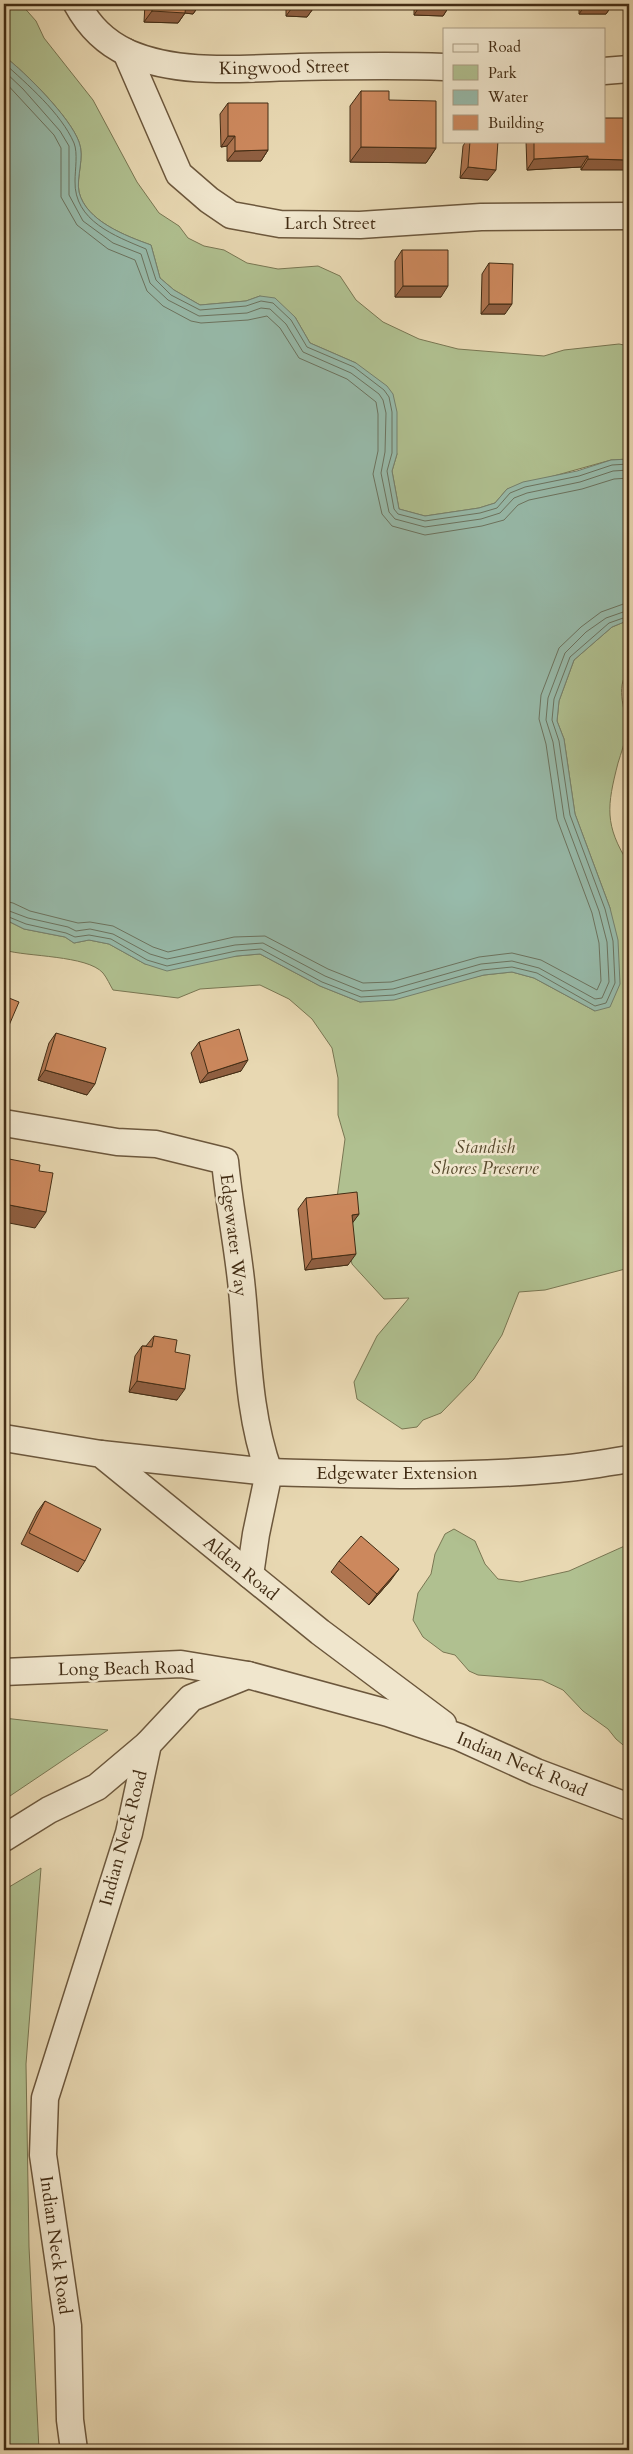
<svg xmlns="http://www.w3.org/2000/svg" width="633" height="2454" font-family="Cardo,serif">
  <rect width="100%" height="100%" fill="#e8d8b2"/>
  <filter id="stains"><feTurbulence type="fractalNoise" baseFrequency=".004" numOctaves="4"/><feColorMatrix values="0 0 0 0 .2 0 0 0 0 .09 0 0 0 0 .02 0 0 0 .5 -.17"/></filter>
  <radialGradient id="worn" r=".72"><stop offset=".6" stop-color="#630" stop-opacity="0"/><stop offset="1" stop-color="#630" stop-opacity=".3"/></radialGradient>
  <g fill="#b0c090" stroke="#797652">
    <path d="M4 4H21L36 21 44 38 93 100 137 182 159 213 179 226 188 238 204 246 224 250 247 263 278 269 318 266 340 276 356 300 383 322 419 339 458 349 544 356 564 350 619 344 629 346V459L611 460 507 489 495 503 479 508 425 516 399 509 392 471 397 454 356 363 310 343 295 317 260 296 246 301 200 305 174 290 160 278 151 245C126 236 86 221 79 192 76 177 85 157 79 142 70 117 26 73 4 56Z"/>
    <path d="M629 620V670C613 689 628 711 626 733 625 743 621 753 618 763 607 806 604 825 629 864V1268L545 1290 519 1292 502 1335 474 1379 441 1413 423 1420 417 1427 402 1429 357 1399 354 1382 377 1336 409 1298 384 1299 352 1264 337 1198 345 1139 338 1115V1078L332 1048 312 1019 289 999 260 985 200 989 178 998 113 990C110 985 107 978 103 973 87 955 27 957 4 950V919L24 929 65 937 74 943 89 940 109 944 145 964 260 954 320 986 360 1002 484 975 512 972 534 978 595 1011 610 908 575 814 564 739 557 721 559 701 574 660 612 627Z"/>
    <polygon points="454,1529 475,1541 485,1564 498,1579 520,1582 569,1571 629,1544 629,1750 616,1739 608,1729 583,1711 563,1690 542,1680 478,1675 469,1671 455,1655 443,1652 423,1637 413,1620 418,1593 431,1574 435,1554 445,1534"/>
    <polygon points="4,1718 108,1730 4,1800"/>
    <polygon points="41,1868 26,2064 29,2247 39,2450 4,2450 4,1890"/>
  </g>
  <path fill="#97baaa" stroke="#75816e" d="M4 56C26 73 70 117 79 142 85 157 76 177 79 192 86 221 126 236 151 245L160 278 174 290 200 305 246 301 260 296 275 298 295 317 310 343 356 363 387 386 393 394 397 412V454L392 471 399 509 425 516 479 508 495 503 507 489 523 482 577 471 611 460 629 459V620L612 627 574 660 559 701 557 721 564 739 575 814 610 908 618 940 620 984 610 1007 595 1011 534 978 512 972 484 975 394 1000 360 1002 320 986 260 954 237 956 167 971 145 964 109 944 89 940 74 943 65 937 24 929 4 919Z"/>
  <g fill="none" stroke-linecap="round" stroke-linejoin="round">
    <g stroke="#6c735f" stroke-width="1">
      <path d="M4 63C27 84 61 113 74 143 78 153 75 170 75 181 74 221 115 236 146 249L156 280 171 295 200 310 246 306 261 301 273 303 291 320 307 347 354 367 384 390 389 397 392 412V453L387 471 394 509 398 514 425 521 480 513 497 508 510 493 525 487 579 476 612 465 629 464"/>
      <polyline points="4,71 23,89 60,131 69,146 69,195 83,221 113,243 141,254 150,283 168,300 199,316 247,313 261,308 270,309 286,324 303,352 351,373 379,394 383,400 386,413 385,452 381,473 389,512 395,519 425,527 481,519 500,513 514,498 527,493 580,482 613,471 629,470"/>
      <polyline points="4,81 54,135 61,148 61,197 77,225 108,249 135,260 147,291 163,306 191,321 201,323 248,320 267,316 280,328 299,358 347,379 376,402 378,414 378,451 373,474 382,514 392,526 425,535 482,526 504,520 518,505 529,500 582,489 614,479 629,478"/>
      <polyline points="4,901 13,903 30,911 78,923 90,922 113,926 153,947 168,952 234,937 265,936 328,969 363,983 391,982 479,957 512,953 541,960 597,990 601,981 599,943 592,913 557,819 546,744 539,719 541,695 559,648 581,627 601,612 629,602"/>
      <polyline points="4,909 28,918 68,927 76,931 90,929 113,934 150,954 167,959 235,945 263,943 325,976 362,991 393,989 481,964 512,961 539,968 595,999 602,998 609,982 607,942 599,911 564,817 553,742 546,720 548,698 565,653 586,632 606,618 629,610"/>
      <polyline points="4,915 26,924 66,933 75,937 89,935 111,939 147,960 167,966 236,951 261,949 322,982 361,997 394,995 482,970 512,967 537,973 595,1006 606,1003 615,983 613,941 605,909 570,815 559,741 552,720 554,699 570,657 609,623 629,616"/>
    </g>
    <g stroke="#6c573c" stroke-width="29">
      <g id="street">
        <path d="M77 4C89 26 104 42 128 53 181 76 244 68 300 67 348 66 396 65 444 67"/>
        <polyline points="126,52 179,174 209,200 231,215 280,224 360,225 481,217 629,216"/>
        <polyline points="604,71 629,69"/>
        <path d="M4 1123 117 1142 156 1144 225 1161C229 1205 238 1247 242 1290 248 1351 248 1414 269 1472L101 1454"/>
        <polyline points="4,1438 101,1454 320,1632 443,1724"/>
        <path d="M250 1575 256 1534 269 1472C365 1475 462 1478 558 1469 582 1467 606 1463 629 1459"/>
        <polyline points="4,1672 181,1664 248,1675"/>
        <polyline points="4,1838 49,1810 97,1787 148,1744"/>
        <polyline points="74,2450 70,2420 68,2326 43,2155 45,2098 129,1833 148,1744 191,1698 248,1675 388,1713 459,1737 536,1772 629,1807"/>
      </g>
    </g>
    <use href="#street" stroke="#f0e6cd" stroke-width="26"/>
  </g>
  <g fill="#af7550" stroke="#422c14">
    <polygon points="135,4 200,4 193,14 185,13 178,23 144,22 145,4"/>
    <polygon points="286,4 315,4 315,6 307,17 286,16"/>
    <polygon points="414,4 451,4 450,5 443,16 414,15"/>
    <polygon points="521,4 613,4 606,14 579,14 579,4 521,5"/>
    <polygon points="361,91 389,100 436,148 426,163 350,162 350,106"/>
    <polygon points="228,103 268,150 261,161 227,161 227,146 221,147 220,114"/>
    <polygon points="466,141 498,141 488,180 460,178 463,146"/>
    <polygon points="526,141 604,141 581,170 581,167 527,170"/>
    <polygon points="402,250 441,297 395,297 395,261"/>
    <polygon points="489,263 505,314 481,314 482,274"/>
    <polygon points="56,1033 87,1095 38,1080 49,1043"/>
    <polygon points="199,1042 241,1071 200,1083 191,1053"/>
    <polygon points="306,1198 359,1214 352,1223 348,1265 305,1270 298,1209"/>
    <polygon points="154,1336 175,1352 177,1400 129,1392 135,1356 142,1346 146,1346"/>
    <polygon points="45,1501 85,1561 78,1572 21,1544 37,1512"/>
    <polygon points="339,1561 391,1580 369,1605 331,1572"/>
  </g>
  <g fill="#8f5f41" stroke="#422c14">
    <polygon points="185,4 200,4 193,14 185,13 178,23 144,22 152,11"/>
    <polygon points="421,4 450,5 443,16 414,15"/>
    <polygon points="522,4 579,4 521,5"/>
    <polygon points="586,4 613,4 606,14 579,14"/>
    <polygon points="294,5 315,6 307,17 286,16"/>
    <polygon points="228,136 235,136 227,146 221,147"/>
    <polygon points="361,147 436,148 426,163 350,162"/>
    <polygon points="268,150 261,161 227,161 235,151"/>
    <polygon points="588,156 581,167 527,170 534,159"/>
    <polygon points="588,159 629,160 629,170 581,170"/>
    <polygon points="468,167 496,170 488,180 460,178"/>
    <polygon points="403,286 448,286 441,297 395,297"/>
    <polygon points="489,304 512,304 505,314 481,314"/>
    <polygon points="248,1060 241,1071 200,1083 208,1073"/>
    <polygon points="45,1070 95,1084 87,1095 38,1080"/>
    <polygon points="4,1204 46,1212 35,1228 4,1222"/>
    <polygon points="359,1214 351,1225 352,1215"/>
    <polygon points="356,1254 348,1265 305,1270 312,1259"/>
    <polygon points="137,1381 185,1389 177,1400 129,1392"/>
    <polygon points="399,1569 391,1580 369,1605 377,1594"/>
  </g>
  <g fill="#cc885d" stroke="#422c14">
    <polygon points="152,4 186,4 185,13 152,11"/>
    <polygon points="294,4 315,4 315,6 294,5"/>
    <polygon points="421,4 451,4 450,5"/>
    <polygon points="361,91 389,91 389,100 436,101 436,148 361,147"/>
    <polygon points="228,103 268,103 268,150 235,151 235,136 228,136"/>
    <polygon points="604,118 629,118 629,160 588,159 588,156 534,159 534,141 604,141"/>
    <polygon points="470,141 498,141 496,170 468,167"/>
    <polygon points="402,250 448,250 448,286 403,286"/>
    <polygon points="489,263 513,264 512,304 489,304"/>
    <polygon points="4,996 19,1002 4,1037"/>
    <polygon points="239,1029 248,1060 208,1073 199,1042"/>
    <polygon points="56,1033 106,1048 95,1084 45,1070"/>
    <polygon points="4,1158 40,1165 39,1171 53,1173 46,1212 4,1204"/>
    <polygon points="357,1192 359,1214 352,1215 356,1254 312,1259 306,1198"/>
    <polygon points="154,1336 177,1340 175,1352 190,1355 185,1389 137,1381 142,1346 152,1347"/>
    <polygon points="45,1501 101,1529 85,1561 29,1533"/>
    <polygon points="361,1536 399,1569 377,1594 339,1561"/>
  </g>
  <g text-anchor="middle" stroke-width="5" stroke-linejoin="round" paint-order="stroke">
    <g font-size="18" fill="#422c14" stroke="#f0e6cd">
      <text transform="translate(284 67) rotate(-1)" y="6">Kingwood Street</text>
      <text x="330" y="229">Larch Street</text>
      <text transform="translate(234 1235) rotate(83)" y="6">Edgewater Way</text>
      <text x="397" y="1479">Edgewater Extension</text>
      <text transform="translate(241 1568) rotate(39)" y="6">Alden Road</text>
      <text transform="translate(126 1668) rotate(-1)" y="6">Long Beach Road</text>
      <text transform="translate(522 1764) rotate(23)" y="6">Indian Neck Road</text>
      <text transform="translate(123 1838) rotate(-75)" y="6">Indian Neck Road</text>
      <text transform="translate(56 2245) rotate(82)" y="6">Indian Neck Road</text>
    </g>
    <g font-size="18" font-style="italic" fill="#584a2d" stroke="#f0e6cd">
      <text x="485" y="1153">Standish<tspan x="485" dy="21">Shores Preserve</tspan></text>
    </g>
  </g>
  <rect width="633" height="2454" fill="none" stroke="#e8d8b2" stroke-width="20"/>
  <rect x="5" y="5" width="623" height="2444" fill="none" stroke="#422c14" stroke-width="2.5"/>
  <rect x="10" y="10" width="613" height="2434" fill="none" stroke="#422c14"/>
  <rect x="443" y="28" width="162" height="115" fill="#f0e6cd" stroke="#aa9c83"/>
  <rect x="453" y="44" width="25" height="8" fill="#f0e6cd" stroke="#aa9c83"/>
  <text x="488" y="52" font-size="15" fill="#422c14">Road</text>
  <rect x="453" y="65" width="25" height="15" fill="#b0c090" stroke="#aa9c83"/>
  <text x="488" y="78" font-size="15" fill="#422c14">Park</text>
  <rect x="453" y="90" width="25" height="15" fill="#97baaa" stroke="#aa9c83"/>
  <text x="488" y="102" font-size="15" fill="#422c14">Water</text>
  <rect x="453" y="115" width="25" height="15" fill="#cc885d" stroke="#aa9c83"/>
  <text x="488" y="128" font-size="15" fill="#422c14">Building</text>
  <rect width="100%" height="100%" filter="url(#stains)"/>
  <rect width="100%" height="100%" fill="url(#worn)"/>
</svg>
